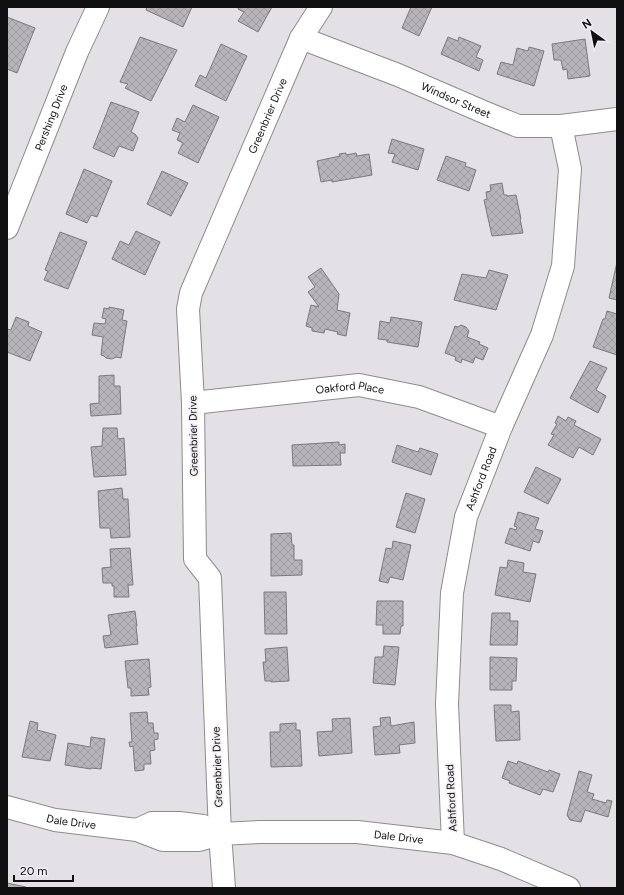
<svg xmlns="http://www.w3.org/2000/svg" width="624" height="895" font-family="Figtree,sans-serif">
  <defs>
    <pattern id="building-cross-hatch" width="8" height="8" patternUnits="userSpaceOnUse"><rect width="8" height="8" fill="#b8b5ba"/><path d="M0 0l8 8M0 8l8-8" fill="none" stroke="#9d9b9f"/></pattern>
  </defs>
  <rect width="100%" height="100%" fill="#e4e1e6"/>
  <g fill="url(#building-cross-hatch)" stroke="#7c797d">
    <polygon points="147,7 192,7 183,27 146,10"/>
    <polygon points="239,7 272,7 258,32 238,21 244,12 238,9"/>
    <polygon points="411,7 432,7 419,36 402,28"/>
    <polygon points="7,17 35,28 17,73 7,69"/>
    <polygon points="140,37 177,50 151,101 125,88 128,84 120,82"/>
    <polygon points="448,37 458,41 459,37 481,46 476,57 483,60 479,71 441,54"/>
    <polygon points="585,39 590,76 568,79 567,69 563,70 561,60 554,60 552,44"/>
    <polygon points="221,44 247,56 226,101 195,86 200,75 206,78"/>
    <polygon points="529,47 544,51 534,86 497,74 501,62 513,65 517,48 528,51"/>
    <polygon points="111,102 139,112 131,132 135,134 138,138 133,151 119,146 114,157 93,148"/>
    <polygon points="193,105 219,117 198,163 178,153 183,143 177,140 180,133 172,130 177,118 185,122"/>
    <polygon points="392,139 424,149 418,170 392,162 395,154 388,153"/>
    <polygon points="346,153 346,155 356,153 357,156 369,154 372,175 332,182 332,180 321,182 317,161 340,156 339,154"/>
    <polygon points="446,156 466,163 465,166 476,170 469,191 437,180"/>
    <polygon points="84,169 112,181 97,217 91,215 87,223 66,214"/>
    <polygon points="162,171 188,183 171,216 147,204"/>
    <polygon points="502,183 504,195 507,195 507,196 516,195 521,219 520,219 523,233 492,236 484,200 487,199 486,192 491,191 490,185"/>
    <polygon points="136,231 160,242 145,275 112,259 120,241 129,245"/>
    <polygon points="60,232 87,242 68,289 44,280 48,271 45,270"/>
    <polygon points="617,262 617,300 609,298"/>
    <polygon points="321,268 339,294 337,310 350,313 346,336 337,334 338,332 325,329 324,333 312,331 312,328 306,326 311,305 319,307 308,292 315,287 308,277"/>
    <polygon points="489,270 508,275 496,310 454,300 462,274 486,278"/>
    <polygon points="109,307 124,310 122,320 127,321 121,358 116,357 112,359 106,358 104,356 101,355 103,337 92,335 94,323 105,324 106,319 102,318 104,308 109,309"/>
    <polygon points="607,311 617,314 617,355 593,347 603,319 605,319"/>
    <polygon points="16,317 29,322 28,326 42,332 30,361 7,352 7,329 11,330"/>
    <polygon points="391,317 422,322 418,347 387,342 387,340 378,339 380,321 390,323"/>
    <polygon points="461,325 466,327 469,331 467,337 480,342 479,344 488,348 483,360 475,357 473,363 462,359 461,363 455,360 456,357 445,353 455,326 458,327"/>
    <polygon points="590,361 607,368 596,390 606,396 598,413 570,398"/>
    <polygon points="114,375 114,386 120,386 121,414 91,416 90,404 99,403 99,376"/>
    <polygon points="558,416 566,421 568,417 576,421 574,425 601,439 593,455 579,447 573,458 548,445 554,435 551,434 557,424 555,423"/>
    <polygon points="103,428 117,428 118,439 124,438 126,475 94,477 91,447 102,446"/>
    <polygon points="339,442 339,445 345,444 345,453 340,453 341,465 293,466 292,445"/>
    <polygon points="397,445 418,452 420,448 438,454 431,475 392,462"/>
    <polygon points="536,467 561,479 548,504 524,492"/>
    <polygon points="122,488 123,499 128,499 130,537 111,538 110,528 100,528 98,491"/>
    <polygon points="406,493 425,499 415,533 396,527"/>
    <polygon points="518,512 539,518 535,529 543,531 539,543 533,541 530,551 505,543 510,528 516,530 517,527 514,526"/>
    <polygon points="291,533 292,545 294,545 294,560 302,560 302,575 271,576 271,534"/>
    <polygon points="393,541 411,545 403,580 390,577 388,583 379,581 386,548 392,549"/>
    <polygon points="130,548 133,585 128,585 129,597 114,597 114,586 112,586 112,583 103,583 102,568 111,567 110,549"/>
    <polygon points="508,560 524,563 523,572 536,574 530,602 495,595 500,567 507,568"/>
    <polygon points="264,592 286,592 287,634 265,634"/>
    <polygon points="377,601 403,601 403,626 401,626 400,634 383,634 383,625 376,625"/>
    <polygon points="135,611 137,626 136,626 138,644 105,648 103,636 111,635 108,615"/>
    <polygon points="492,613 510,613 510,621 518,621 517,645 490,645"/>
    <polygon points="384,646 399,647 395,685 373,683 375,657 383,657"/>
    <polygon points="287,647 289,681 271,682 271,681 265,681 263,662 266,662 265,649"/>
    <polygon points="490,657 517,658 516,681 512,681 512,690 490,690"/>
    <polygon points="149,659 151,687 148,688 149,695 131,696 131,688 128,688 125,661"/>
    <polygon points="494,705 511,705 511,712 519,711 520,740 496,741"/>
    <polygon points="147,712 148,723 153,723 154,733 158,733 158,739 154,740 155,750 150,751 151,764 144,764 144,770 135,771 133,746 130,747 129,742 132,742 130,713"/>
    <polygon points="390,717 391,726 414,722 415,743 399,745 400,753 375,755 373,727 381,726 380,718"/>
    <polygon points="350,718 352,753 319,756 317,732 333,731 332,719"/>
    <polygon points="30,721 38,723 37,730 56,735 50,761 22,757"/>
    <polygon points="296,723 296,730 300,730 302,766 271,767 270,732 280,732 280,724"/>
    <polygon points="91,737 105,739 101,769 91,768 91,769 65,765 68,743 90,747"/>
    <polygon points="508,761 517,764 518,761 548,772 549,770 560,774 553,792 543,789 540,795 509,783 510,781 502,778"/>
    <polygon points="579,771 592,775 587,792 594,794 592,799 606,803 607,800 612,801 608,817 585,810 581,822 570,820 567,815"/>
    <polygon points="7,883 26,887 26,888 7,888"/>
  </g>
  <g fill="none" stroke-linecap="round" stroke-linejoin="round">
    <g stroke="#8e8b8f" stroke-width="24">
      <g id="minor">
        <path id="s1" d="M301 38 398 75 486 113 518 126H561L617 119"/>
        <path id="s2" d="M7 228 77 52 98 7"/>
        <path id="s3" d="M193 403 359 385 419 397 501 427"/>
        <path id="s4" d="M7 807 55 820 137 830 163 840H199L220 834 260 832H357L453 843 501 859 569 888"/>
        <polyline points="137,830 152,823 179,823 203,826 220,834"/>
        <path id="s5" d="M453 843 447 704 452 593 466 517 501 427 542 335 563 266 570 169 561 126"/>
        <path id="s6" d="M224 888 220 834 210 578 195 559 193 403 188 309 191 293 301 38 321 7"/>
      </g>
    </g>
    <use href="#minor" stroke="#fff" stroke-width="22"/>
  </g>
  <g text-anchor="middle" stroke-width="3" stroke-linejoin="round" paint-order="stroke">
    <g font-size="11" fill="#101011" stroke="#f1eef3">
      <text dy="4" stroke="none"><textPath href="#s1" startOffset="167">Windsor Street</textPath></text>
      <text dy="4" stroke="none"><textPath href="#s6" startOffset="794">Greenbrier Drive</textPath></text>
      <text dy="4" stroke="none"><textPath href="#s2" startOffset="119">Pershing Drive</textPath></text>
      <text dy="4" stroke="none"><textPath href="#s3" startOffset="158">Oakford Place</textPath></text>
      <text transform="translate(193 436) rotate(-91)" y="4">Greenbrier Drive</text>
      <text dy="4" stroke="none"><textPath href="#s5" startOffset="369">Ashford Road</textPath></text>
      <text transform="translate(217 767) rotate(-92)" y="4">Greenbrier Drive</text>
      <text transform="translate(451 798) rotate(-93)" y="4">Ashford Road</text>
      <text dy="4" stroke="none"><textPath href="#s4" startOffset="66">Dale Drive</textPath></text>
      <text dy="4" stroke="none"><textPath href="#s4" startOffset="397">Dale Drive</textPath></text>
    </g>
  </g>
  <rect width="624" height="895" fill="none" stroke="#101011" stroke-width="16"/>
  <g transform="translate(592 32) rotate(327)" stroke="#f1eef3" stroke-width="3" paint-order="stroke">
  <path d="M0-3L7 15L0 10L-7 15Z" fill="#101011"/>
  <text y="-6" font-size="11" font-weight="bold" text-anchor="middle" fill="#101011">N</text>
  </g>
  <path d="M14 875v6h59v-6" fill="none" stroke="#101011" stroke-width="2"/>
  <text x="20" y="875" font-size="12" fill="#101011" stroke="#f1eef3" stroke-width="3" paint-order="stroke">20 m</text>
</svg>
